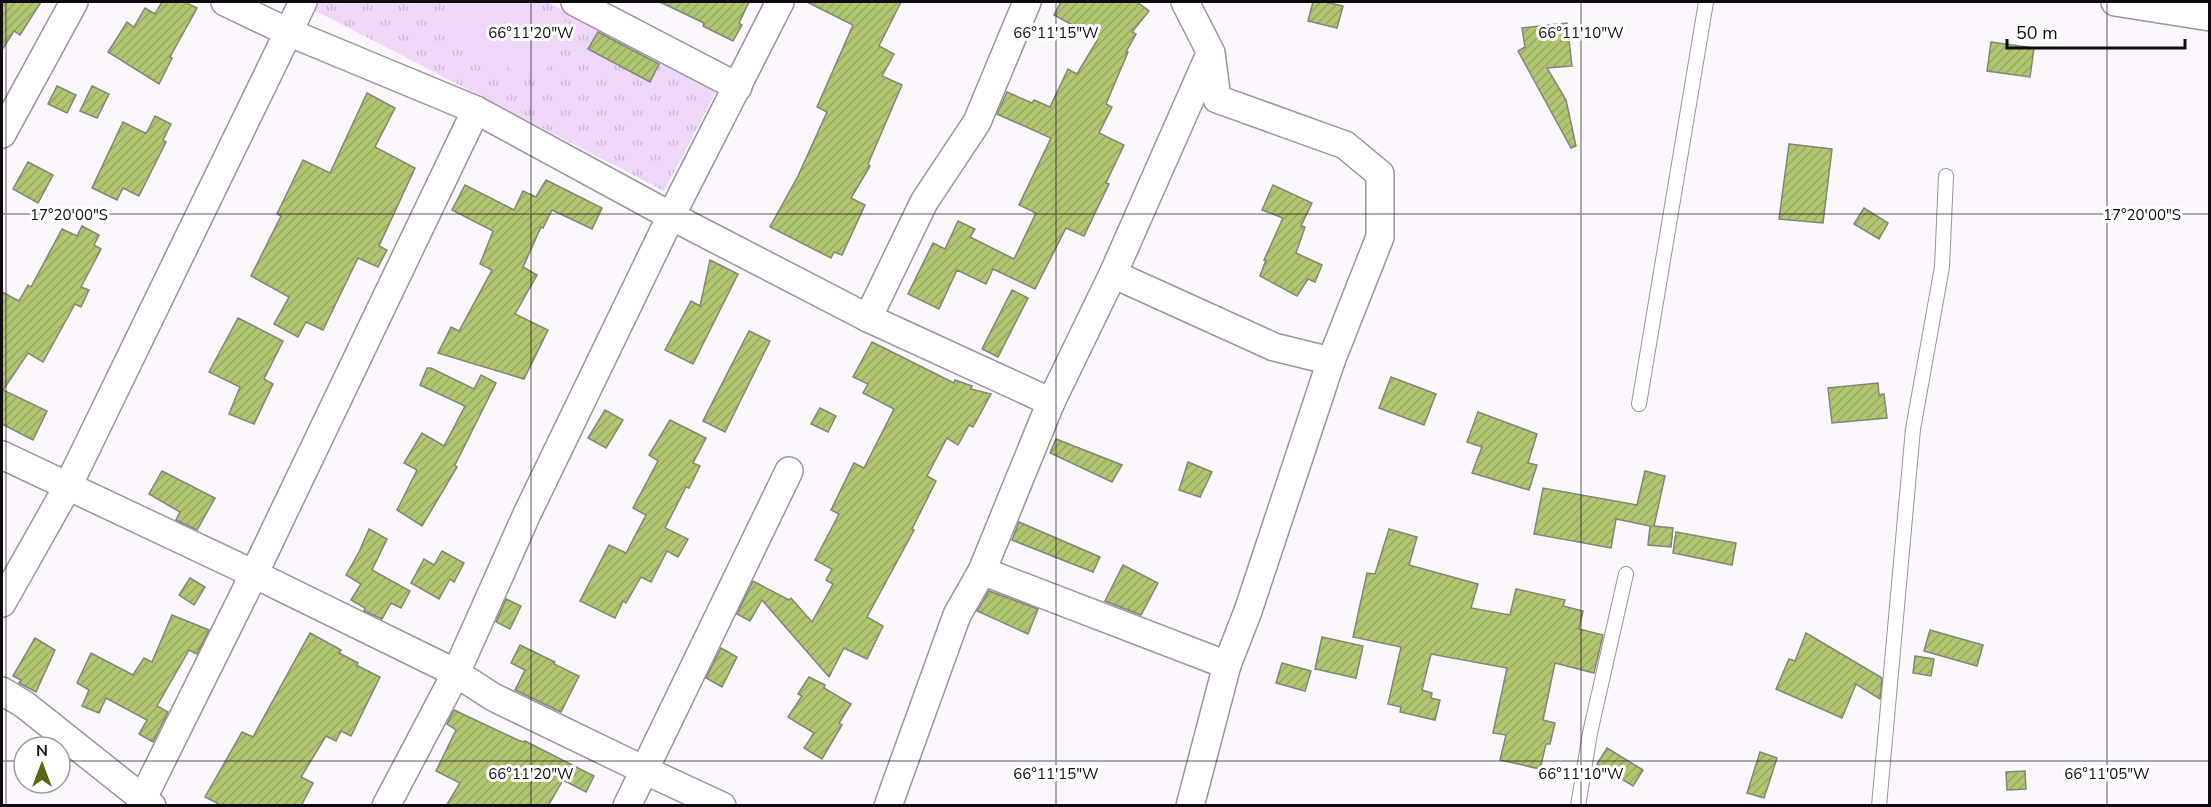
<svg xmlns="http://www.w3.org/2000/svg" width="2211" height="807" font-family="'Nunito Sans',sans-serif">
  <defs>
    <pattern id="grass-tufts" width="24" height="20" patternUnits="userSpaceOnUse" patternTransform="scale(1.5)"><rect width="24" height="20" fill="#efd7fa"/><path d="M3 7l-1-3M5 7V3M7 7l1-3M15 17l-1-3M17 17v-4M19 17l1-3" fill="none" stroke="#ccb7d5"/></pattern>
    <pattern id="building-hatch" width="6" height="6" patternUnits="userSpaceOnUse" patternTransform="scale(1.5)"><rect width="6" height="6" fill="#b1c671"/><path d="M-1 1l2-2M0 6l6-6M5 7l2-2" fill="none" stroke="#97a961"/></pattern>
  </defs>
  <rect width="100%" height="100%" fill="#fbf7fd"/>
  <polygon fill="url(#grass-tufts)" points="318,2 547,2 718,88 664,191 314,10"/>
  <polygon fill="#efd7fa" points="453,2 527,2 570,24 539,84 438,31"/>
  <g fill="url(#building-hatch)" stroke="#818676" stroke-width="1.5">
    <polygon points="2,2 41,2 20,35 14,31 2,50"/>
    <polygon points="162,2 185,2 197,8 170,57 172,58 159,84 108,52 127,22 134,27 145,8 155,14"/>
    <polygon points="660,2 749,2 739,23 742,25 733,41 703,26 704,23"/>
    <polygon points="807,2 901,2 879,46 894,54 882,76 902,85 868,164 870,166 851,198 865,205 842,255 834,252 831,258 770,227 798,176 827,112 817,107 853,25"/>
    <polygon points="1061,2 1137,2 1149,11 1132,32 1136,34 1126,52 1128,52 1106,104 1112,107 1099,133 1124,145 1106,183 1109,184 1084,236 1066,228 1035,289 993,269 986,284 957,270 939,309 908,294 933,243 945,249 958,221 975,229 970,237 1014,259 1036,213 1019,205 1051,138 997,114 1007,92 1032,103 1034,100 1050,107 1068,69 1077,74 1098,39 1054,15"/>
    <polygon points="1313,2 1325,2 1343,6 1337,28 1308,21"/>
    <polygon points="1567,23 1572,66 1547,68 1566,100 1576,146 1571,148 1518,51 1525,47 1522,28"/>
    <polygon points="598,32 659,64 650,82 588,49"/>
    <polygon points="1991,42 2034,48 2030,77 1987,71"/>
    <polygon points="57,86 76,95 67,113 48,104"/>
    <polygon points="92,86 109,94 97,118 80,111"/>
    <polygon points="367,93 395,108 375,147 415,168 379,246 387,250 378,267 358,258 323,330 306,322 298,337 274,324 289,297 251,276 281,216 277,214 303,160 330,173"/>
    <polygon points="155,116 171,124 163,140 166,142 139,196 123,188 117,200 92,188 123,122 145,133 147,132"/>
    <polygon points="1789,144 1832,149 1823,223 1779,219"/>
    <polygon points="28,162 53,175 38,203 13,189"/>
    <polygon points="546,180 602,208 592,229 552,210 543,228 541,227 523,267 537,275 515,314 548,330 524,379 438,353 451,327 459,331 492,270 480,264 493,231 452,210 465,185 514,210 523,191 536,197"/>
    <polygon points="1273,185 1312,203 1301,226 1305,227 1296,253 1322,265 1315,282 1308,279 1297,296 1260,276 1266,260 1264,260 1283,218 1262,210"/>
    <polygon points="1864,208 1888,223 1879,239 1854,224"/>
    <polygon points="82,226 99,235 94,245 101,249 81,287 89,290 81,307 75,304 43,362 28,353 3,390 47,411 33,440 2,424 2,292 19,301 28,285 31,287 62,229 77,236"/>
    <polygon points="710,260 738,274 693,364 665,350 691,301 700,306"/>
    <polygon points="1012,290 1028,298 998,357 982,349"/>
    <polygon points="238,318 283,341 264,379 273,384 254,424 229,414 240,387 209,372"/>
    <polygon points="749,331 770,341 725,432 703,421"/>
    <polygon points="872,342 954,383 955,380 972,386 971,389 991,394 973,427 969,425 958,445 947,438 927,476 936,481 912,529 914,530 867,617 883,626 867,659 844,648 829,677 762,600 750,621 737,614 753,581 789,600 791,598 812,622 833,584 826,580 832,569 815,560 839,514 831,510 854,463 864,468 894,409 863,393 868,384 853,377"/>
    <polygon points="427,368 431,368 474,389 481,375 496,383 455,465 457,467 422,526 397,510 417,470 404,463 422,433 444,446 465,406 420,385"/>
    <polygon points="1391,377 1436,394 1424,425 1379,408"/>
    <polygon points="1878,383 1879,395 1884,394 1887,418 1832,423 1828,388"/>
    <polygon points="820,408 836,416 828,432 811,424"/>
    <polygon points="605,410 623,420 606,448 588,438"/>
    <polygon points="1478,412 1537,434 1528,463 1537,465 1529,490 1472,473 1482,447 1467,442"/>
    <polygon points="670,420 706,438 693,463 700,466 689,488 686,487 665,528 688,539 678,557 667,551 651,582 641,577 626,603 623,601 615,618 580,601 609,545 626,553 646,515 633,508 658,461 649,455"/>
    <polygon points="1056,439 1122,465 1112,482 1050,453"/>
    <polygon points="1188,462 1212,472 1200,497 1179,490"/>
    <polygon points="162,471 215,498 197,530 176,520 180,512 149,494"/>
    <polygon points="1645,471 1665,476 1654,526 1673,528 1671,547 1648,545 1650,526 1616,519 1611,548 1534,534 1543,488 1637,505"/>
    <polygon points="1019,522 1100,557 1093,572 1012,540"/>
    <polygon points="369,529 387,539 372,570 410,591 401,608 391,603 382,619 364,611 365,608 351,600 361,584 346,575 359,552"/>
    <polygon points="1389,529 1417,537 1409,565 1478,584 1471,608 1510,615 1516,589 1565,600 1563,606 1583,611 1579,629 1603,635 1594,673 1555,663 1543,720 1555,723 1550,744 1546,744 1540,769 1500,760 1506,735 1493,733 1507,668 1431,654 1422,690 1432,693 1431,698 1440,700 1435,720 1400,712 1401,707 1388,704 1401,647 1353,637 1367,573 1375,574"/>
    <polygon points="1676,532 1736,543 1732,565 1673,553"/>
    <polygon points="442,551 464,563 454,582 450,579 439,599 411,583 424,559 434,565"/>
    <polygon points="1123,565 1158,583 1141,615 1105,601"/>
    <polygon points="190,578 205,587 194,605 179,595"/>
    <polygon points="989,591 1038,609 1028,634 977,611"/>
    <polygon points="506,599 521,606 510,629 496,622"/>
    <polygon points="172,615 209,630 197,654 189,650 157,706 168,712 153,742 139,734 147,720 106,698 99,713 82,706 89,690 77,683 91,653 133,675 144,658 152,662"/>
    <polygon points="1930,630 1983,645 1977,666 1924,651"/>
    <polygon points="310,633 341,650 339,653 358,663 356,665 380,677 351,736 341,731 336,741 326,736 301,777 313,783 301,806 223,806 205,797 242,732 253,737"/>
    <polygon points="1806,633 1882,678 1880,699 1856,684 1842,718 1776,689 1789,659 1795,661"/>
    <polygon points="1322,637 1363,646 1356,678 1315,669"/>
    <polygon points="35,638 55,650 36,692 19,683 21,680 13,676"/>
    <polygon points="520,645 555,662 554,664 579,676 561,712 515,690 525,670 511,663"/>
    <polygon points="721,648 737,657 722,687 706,678"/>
    <polygon points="1915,656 1934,659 1931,676 1913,673"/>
    <polygon points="1282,663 1311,671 1305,691 1276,683"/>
    <polygon points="809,677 825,685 824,688 851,704 839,723 842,725 822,759 804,748 814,733 788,717 802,696 798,694"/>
    <polygon points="454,710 518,740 524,742 525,741 594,776 586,792 563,780 548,806 446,806 460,783 436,771 456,730 447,724"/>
    <polygon points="1607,748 1643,770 1633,786 1597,764"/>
    <polygon points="1760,752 1777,758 1764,798 1747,793"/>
    <polygon points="2025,771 2026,789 2007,790 2006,772"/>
  </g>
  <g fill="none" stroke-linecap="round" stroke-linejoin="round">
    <g stroke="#9c92a1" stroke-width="16">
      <g id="service">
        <polyline points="1639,404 1706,2"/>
        <polyline points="1578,806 1590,733 1626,574"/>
        <polyline points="1879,806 1913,429 1942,267 1946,176"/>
      </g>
    </g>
    <g stroke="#9c92a1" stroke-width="30">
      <g id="minor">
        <polyline points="225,2 288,32 476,110 671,216 868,318 1051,402"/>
        <polyline points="575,2 738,87"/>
        <polyline points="1185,2 1211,53 1217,99 1345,145 1380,174 1380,237 1331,361 1248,611 1227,665 1190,806"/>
        <polyline points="2115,2 2210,17"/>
        <polyline points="2,134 74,2"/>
        <polyline points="1113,274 1274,347 1331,361"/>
        <polyline points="868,318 924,202 977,122 1027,2"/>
        <polyline points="2,455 254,574 456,673 493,697 644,770 722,806"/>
        <polyline points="982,571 1227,665"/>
        <polyline points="2,603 68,486 303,2"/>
        <polyline points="2,691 25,705 152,806"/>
        <polyline points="143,798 254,574 476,110"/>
        <polyline points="386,806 456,673 526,516 671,216 780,2"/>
        <polyline points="627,806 789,471"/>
        <polyline points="888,806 957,615 982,571 1051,402 1113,274 1210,54"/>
      </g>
    </g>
    <use href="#service" stroke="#fff" stroke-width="14"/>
    <use href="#minor" stroke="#fff" stroke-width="27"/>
  </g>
  <path fill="none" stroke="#0e0a0f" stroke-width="1.5" stroke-opacity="0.45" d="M6 2V806M531 2V806M1056 2V806M1581 2V806M2107 2V806M2 214H2210M2 761H24M60 761H2210"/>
  <g font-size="15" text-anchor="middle" fill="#0e0a0f" stroke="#fff" stroke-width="6" stroke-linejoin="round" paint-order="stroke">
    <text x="531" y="38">66°11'20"W</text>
    <text x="1056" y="38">66°11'15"W</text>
    <text x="1581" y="38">66°11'10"W</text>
    <text x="69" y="220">17°20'00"S</text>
    <text x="2142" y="220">17°20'00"S</text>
    <text x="531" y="779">66°11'20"W</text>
    <text x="1056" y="779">66°11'15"W</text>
    <text x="1581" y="779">66°11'10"W</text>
    <text x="2107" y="779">66°11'05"W</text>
  </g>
  <rect width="2211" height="807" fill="none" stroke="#0e0a0f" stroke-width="6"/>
  <g transform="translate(42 765)"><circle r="28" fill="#ffffff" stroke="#9f9d9f" stroke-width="1.5"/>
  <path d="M0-4.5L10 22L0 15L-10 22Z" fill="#576813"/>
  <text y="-9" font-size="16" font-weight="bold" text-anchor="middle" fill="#0e0a0f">N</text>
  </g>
  <path d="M2007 39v9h178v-9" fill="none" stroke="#0e0a0f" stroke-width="3"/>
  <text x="2016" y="39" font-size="18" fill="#0e0a0f" stroke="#ffffff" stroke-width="4.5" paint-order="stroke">50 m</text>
</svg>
